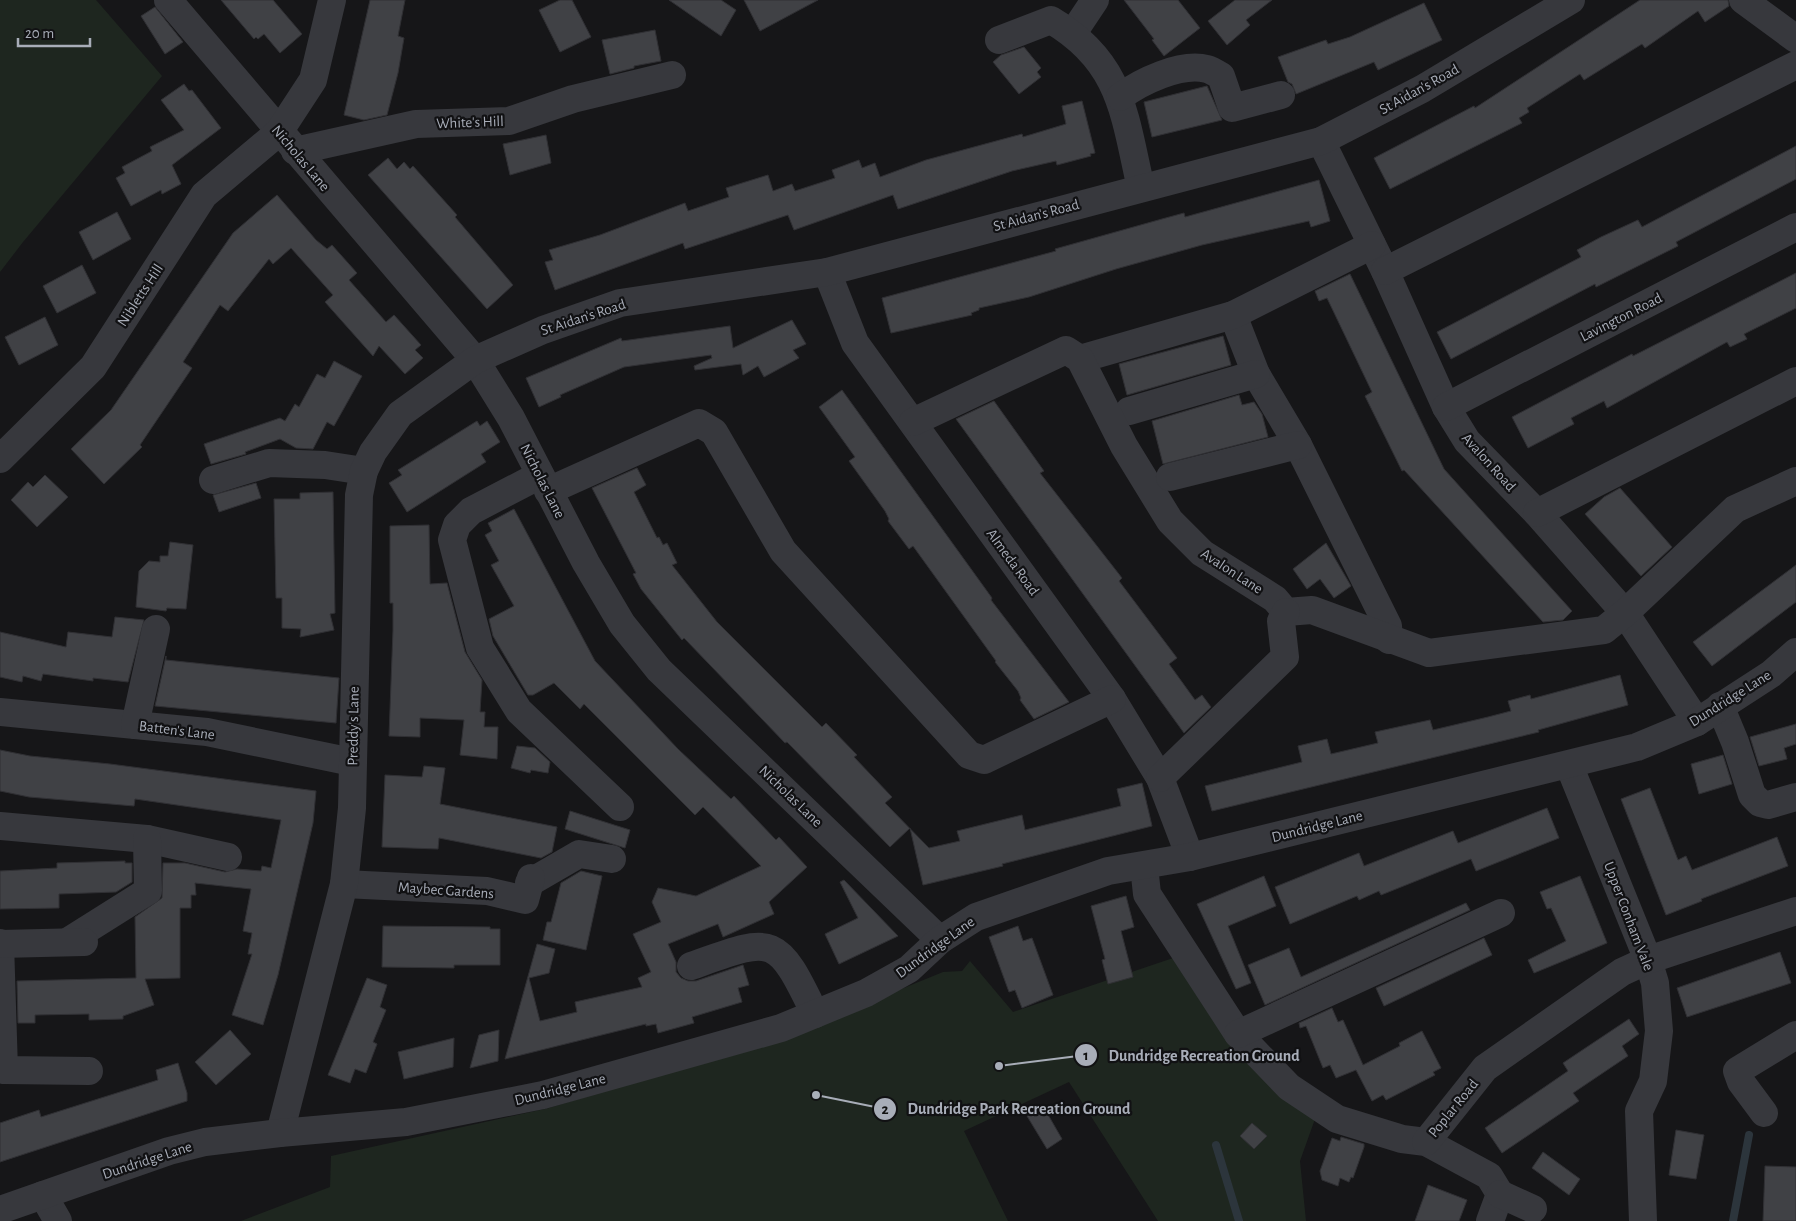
<svg xmlns="http://www.w3.org/2000/svg" width="1796" height="1221" font-family="'Alegreya Sans',sans-serif">
  <rect width="100%" height="100%" fill="#161618"/>
  <g fill="#1e261f">
    <polygon points="0,0 96,0 162,76 23,242 0,272"/>
    <polygon points="1179,956 1315,1119 1300,1161 1306,1221 1158,1221 1069,1082 964,1131 1008,1221 241,1221 330,1187 331,1156 549,1108 801,1030 943,972 962,971 970,961 1013,1012"/>
  </g>
  <g fill="none" stroke-linecap="round" stroke-linejoin="round">
    <g stroke="#2c353c" stroke-width="8">
      <polyline points="1216,1145 1239,1221"/>
      <polyline points="1733,1221 1749,1135"/>
    </g>
  </g>
  <g fill="#404145" stroke="#303034">
    <polygon points="221,0 273,0 302,34 280,53 264,34 258,39 256,37 254,39"/>
    <polygon points="370,0 405,0 398,36 404,38 398,73 387,115 364,120 344,115"/>
    <polygon points="560,0 572,0 591,37 560,52 539,10"/>
    <polygon points="669,0 721,0 736,10 721,36"/>
    <polygon points="744,0 818,0 760,31"/>
    <polygon points="1124,0 1178,0 1200,28 1164,56 1152,40 1154,39"/>
    <polygon points="1235,0 1272,0 1246,20 1250,25 1227,45 1208,21"/>
    <polygon points="1640,0 1728,0 1729,6 1705,22 1698,11 1645,48 1642,44 1584,80 1580,74 1527,108 1529,112 1519,118 1522,123 1390,189 1374,158 1474,106 1475,108"/>
    <polygon points="1424,3 1442,40 1378,70 1374,62 1296,94 1292,84 1288,82 1278,57 1326,40 1328,44 1350,37"/>
    <polygon points="155,7 183,42 165,54 141,16"/>
    <polygon points="655,30 661,61 634,66 634,68 610,74 602,40"/>
    <polygon points="1024,47 1041,68 1037,72 1041,77 1019,94 993,62 1001,55"/>
    <polygon points="184,84 189,91 192,90 221,128 172,165 181,184 162,194 161,190 131,206 116,178 125,173 122,167 152,151 150,147 184,130 161,100"/>
    <polygon points="1207,86 1222,120 1152,137 1144,102"/>
    <polygon points="1082,101 1095,153 1090,154 1091,156 1057,165 1056,161 1012,171 898,209 893,195 794,230 788,215 685,249 683,243 555,290 545,262 553,260 549,250 600,235 685,203 688,211 729,197 726,188 768,175 773,191 792,184 795,191 835,178 832,170 859,160 862,168 875,163 880,177 926,160 1022,134 1023,137 1066,124 1062,106"/>
    <polygon points="546,135 551,163 510,175 503,144"/>
    <polygon points="1796,146 1796,179 1676,242 1678,246 1596,287 1595,284 1451,359 1437,332 1581,257 1577,250 1601,237 1638,220 1642,227"/>
    <polygon points="388,158 397,169 404,162 410,169 413,166 457,215 455,217 513,285 487,309 368,175"/>
    <polygon points="1319,180 1330,221 1311,227 1309,221 1202,245 1116,269 1029,297 979,308 979,310 971,313 972,315 891,333 882,298 1056,251 1055,249 1162,219 1184,213 1185,217"/>
    <polygon points="277,195 316,240 327,249 332,245 357,273 349,280 386,322 394,315 421,345 415,350 423,358 405,374 379,346 373,356 325,302 333,295 291,248 273,264 269,259 228,311 220,305 183,362 192,368 140,445 142,447 104,484 71,449 111,410 233,233"/>
    <polygon points="117,212 131,239 93,260 79,232"/>
    <polygon points="82,265 96,293 57,313 43,286"/>
    <polygon points="1796,273 1796,308 1744,334 1747,339 1730,347 1727,342 1607,408 1604,401 1571,418 1574,424 1528,448 1512,417 1632,354 1633,356"/>
    <polygon points="1350,274 1444,469 1572,611 1563,620 1543,622 1404,470 1402,471 1365,396 1372,392 1327,298 1319,301 1315,291"/>
    <polygon points="45,317 58,345 19,365 5,337"/>
    <polygon points="792,320 806,344 793,350 799,358 764,377 758,366 743,375 741,364 695,370 694,366 712,358 711,355 624,367 560,395 561,397 539,407 526,378 621,338 622,341 730,326 733,348"/>
    <polygon points="1223,336 1231,365 1127,395 1119,364"/>
    <polygon points="334,361 362,376 334,426 327,422 313,449 296,448 280,439 245,452 246,454 211,464 204,444 280,418 285,421 295,404 299,407 317,374 325,378"/>
    <polygon points="842,390 992,598 991,600 1069,702 1034,719 1020,700 1021,698 1018,691 995,662 996,661 913,546 909,549 888,521 889,519 885,511 849,461 855,457 819,407"/>
    <polygon points="1239,395 1242,405 1254,402 1262,414 1268,437 1163,464 1152,421"/>
    <polygon points="994,401 1044,471 1040,473 1122,578 1119,581 1177,658 1169,664 1195,700 1202,695 1211,707 1184,733 956,419"/>
    <polygon points="477,421 480,426 487,421 500,442 481,454 486,462 407,512 389,483 402,475 398,470"/>
    <polygon points="637,468 646,485 634,492 657,538 659,537 663,545 667,543 677,563 672,565 717,622 822,727 826,723 857,755 854,757 892,797 885,803 929,848 960,841 957,831 1022,815 1025,830 1121,806 1117,789 1142,783 1152,826 1002,864 1003,866 923,885 910,828 890,847 787,742 785,743 684,638 682,640 641,589 633,574 636,573 592,488"/>
    <polygon points="45,475 68,497 37,527 11,500 28,482 33,487"/>
    <polygon points="256,483 261,498 219,512 213,495"/>
    <polygon points="1620,488 1672,547 1641,576 1585,514 1604,497"/>
    <polygon points="333,492 335,613 330,614 334,630 300,637 301,629 282,628 282,598 276,598 274,499 300,499 300,493"/>
    <polygon points="514,509 595,661 678,749 731,799 734,796 776,840 779,837 807,867 769,902 774,914 723,937 718,924 668,944 676,962 676,972 681,978 688,981 696,981 743,965 749,985 738,988 742,1002 692,1017 694,1023 658,1033 656,1024 646,1026 646,1024 505,1059 537,944 555,949 549,973 529,978 540,1021 577,1012 575,1002 642,987 638,978 651,972 633,934 661,922 652,902 658,888 696,896 761,866 703,807 695,815 584,704 580,709 554,683 533,695 528,695 493,636 489,619 514,606 491,565 499,561 485,535 492,531 488,523"/>
    <polygon points="429,525 430,584 447,583 465,652 482,680 480,712 485,712 484,727 498,727 497,759 460,755 464,720 420,718 420,737 389,736 393,630 393,603 390,603 390,526"/>
    <polygon points="170,542 193,545 186,609 167,608 166,611 136,607 139,571 149,561 160,562 160,556 168,556"/>
    <polygon points="1326,543 1351,586 1334,598 1320,579 1307,589 1293,569"/>
    <polygon points="1796,565 1796,602 1712,666 1693,642"/>
    <polygon points="115,617 144,620 128,682 93,678 93,681 43,674 41,681 23,676 22,682 0,677 0,632 66,647 68,632 112,637"/>
    <polygon points="166,656 166,660 339,678 336,723 155,706"/>
    <polygon points="1620,675 1628,705 1538,730 1539,732 1212,811 1205,786 1302,762 1298,746 1327,739 1331,754 1378,743 1375,732 1430,720 1433,730 1488,717 1511,711 1508,701 1530,695 1531,699"/>
    <polygon points="1796,724 1796,744 1784,748 1787,759 1759,766 1750,737"/>
    <polygon points="517,746 535,748 550,762 548,773 531,770 530,773 511,768"/>
    <polygon points="0,750 30,756 110,764 316,791 313,823 278,975 263,1025 232,1015 252,954 248,954 252,933 243,931 251,889 195,883 196,895 191,895 191,908 180,908 180,978 145,979 154,1005 123,1016 123,1019 89,1020 89,1014 35,1015 35,1023 18,1023 17,981 136,978 135,917 162,898 163,863 185,863 225,872 237,869 261,871 262,866 271,868 281,820 135,799 134,806 29,797 0,791"/>
    <polygon points="1723,755 1732,784 1699,794 1691,764"/>
    <polygon points="424,766 445,768 440,804 557,827 552,852 541,858 439,838 438,849 382,847 385,775 422,777"/>
    <polygon points="1650,788 1678,860 1686,856 1692,870 1777,837 1788,866 1701,899 1702,901 1666,915 1621,799"/>
    <polygon points="1547,808 1559,838 1476,871 1471,859 1381,895 1379,891 1359,900 1357,896 1290,924 1275,887 1359,853 1364,866 1453,831 1458,843"/>
    <polygon points="570,811 630,830 625,848 565,829"/>
    <polygon points="125,861 125,863 132,863 132,882 116,892 59,894 59,908 0,909 0,871 57,868 57,863"/>
    <polygon points="581,871 602,876 586,950 543,940 547,922 551,922 561,883"/>
    <polygon points="1264,876 1276,906 1228,926 1251,983 1236,989 1197,904"/>
    <polygon points="1580,876 1607,943 1534,973 1528,960 1566,941 1551,908 1547,909 1540,892"/>
    <polygon points="844,880 898,936 839,964 825,934 858,918 840,882"/>
    <polygon points="1126,896 1134,927 1121,931 1133,977 1108,984 1102,960 1105,959 1091,906"/>
    <polygon points="1466,903 1470,910 1265,1005 1248,965 1289,948 1301,977"/>
    <polygon points="383,926 490,927 490,929 500,929 500,965 454,965 454,968 382,967"/>
    <polygon points="1018,926 1023,941 1032,938 1053,995 1022,1008 1015,990 1009,992 989,937"/>
    <polygon points="1484,938 1492,955 1384,1006 1376,988"/>
    <polygon points="1780,952 1791,983 1687,1017 1677,988"/>
    <polygon points="367,978 387,985 380,1007 386,1010 373,1042 377,1044 366,1073 355,1069 350,1083 328,1075"/>
    <polygon points="1332,1008 1338,1022 1343,1020 1363,1065 1400,1046 1399,1043 1422,1031 1441,1068 1433,1072 1435,1075 1386,1100 1383,1095 1372,1101 1356,1070 1336,1078 1330,1065 1323,1068 1306,1026 1300,1028 1299,1023"/>
    <polygon points="1629,1019 1639,1034 1622,1046 1628,1056 1573,1093 1579,1101 1502,1153 1485,1128 1568,1071 1563,1063"/>
    <polygon points="230,1030 251,1054 216,1085 195,1062"/>
    <polygon points="499,1030 498,1061 470,1068 479,1035"/>
    <polygon points="454,1038 453,1067 404,1079 398,1052"/>
    <polygon points="178,1063 187,1093 187,1101 0,1162 0,1123 39,1110 41,1117 158,1080 156,1070"/>
    <polygon points="1043,1106 1062,1139 1047,1149 1027,1116"/>
    <polygon points="1252,1123 1267,1136 1254,1149 1240,1136"/>
    <polygon points="1676,1130 1704,1135 1696,1179 1669,1175"/>
    <polygon points="1341,1137 1364,1144 1364,1147 1353,1178 1351,1177 1349,1182 1340,1178 1338,1186 1322,1180 1320,1171 1332,1138 1340,1141"/>
    <polygon points="1543,1152 1580,1179 1569,1195 1532,1168"/>
    <polygon points="1765,1166 1796,1167 1796,1221 1763,1221"/>
    <polygon points="1428,1185 1467,1200 1459,1221 1415,1221"/>
  </g>
  <g fill="none" stroke-linecap="round" stroke-linejoin="round">
    <g stroke="#37383d" stroke-width="28">
      <polyline points="168,0 475,360 511,418 586,563 622,624 659,670 940,940"/>
      <polyline points="1743,0 1796,39"/>
      <polyline points="1073,33 1095,0"/>
      <path d="M999 40 1051 20C1122 62 1124 114 1141 188"/>
      <path d="M1120 97C1140 82 1181 62 1207 69 1211 70 1216 73 1221 76L1232 108 1281 95"/>
      <polyline points="1321,141 1385,271 1446,407 1467,441 1537,513 1625,613 1697,722"/>
      <polyline points="295,151 416,124 509,121 573,99 672,75"/>
      <polyline points="1385,271 1796,65"/>
      <polyline points="827,272 855,343 1112,699 1160,778 1190,857"/>
      <polyline points="1233,315 1256,374 1298,445 1388,626 1389,640"/>
      <polyline points="1080,359 1233,315 1372,245"/>
      <polyline points="1446,407 1796,227"/>
      <polyline points="1129,411 1256,374"/>
      <polyline points="913,422 1066,350 1080,359 1124,446 1170,521 1202,553 1275,599 1286,612 1312,610 1429,653 1604,630 1625,613 1735,509 1796,481"/>
      <polyline points="0,459 93,367 204,195 279,132 313,80 332,0"/>
      <polyline points="540,475 471,511 457,525 452,540 480,648 519,711 620,807"/>
      <polyline points="1170,477 1298,445"/>
      <polyline points="213,480 269,463 325,465 364,471"/>
      <polyline points="548,491 699,423 714,432 783,551 969,755 984,760 1112,699"/>
      <polyline points="1537,513 1796,381"/>
      <polyline points="1720,706 1735,742 1752,795 1760,803 1768,805 1796,797"/>
      <polyline points="0,712 207,732 352,762"/>
      <polyline points="135,725 156,629"/>
      <polyline points="1569,765 1648,960 1655,983 1659,1031 1653,1081 1639,1111 1643,1221"/>
      <polyline points="1160,778 1285,657 1281,621 1286,612"/>
      <polyline points="0,826 147,839 228,857"/>
      <polyline points="1144,866 1147,894 1238,1034 1289,1087 1337,1119 1402,1139 1426,1142 1489,1176 1500,1194 1490,1221"/>
      <polyline points="529,883 579,854 612,859"/>
      <polyline points="344,884 487,891 525,900 531,878"/>
      <polyline points="67,942 148,891 147,839"/>
      <polyline points="0,943 4,1070 89,1071"/>
      <polyline points="0,944 84,942"/>
      <path d="M691 966C773 937 776 932 815 1014"/>
      <polyline points="1238,1034 1501,913"/>
      <polyline points="1764,1113 1741,1082 1737,1071 1796,1035"/>
      <polyline points="280,1133 344,884 352,808 359,495 364,471 373,452 400,414 475,360 543,330 620,303 827,272 1321,141 1422,89 1571,0"/>
      <polyline points="1426,1142 1485,1068 1622,972 1648,960 1796,911"/>
      <polyline points="1500,1194 1533,1209"/>
      <polyline points="43,1195 58,1221"/>
      <polyline points="0,1210 169,1151 205,1142 280,1133 406,1122 543,1095 781,1028 866,993 909,969 940,940 976,917 1108,871 1190,857 1637,747 1697,722 1771,674 1796,652"/>
    </g>
  </g>
  <g text-anchor="middle" stroke-width="4.5" stroke-linejoin="round" paint-order="stroke">
    <g font-size="15" fill="#a8adb8" stroke="#111113">
      <text transform="translate(1419 89) rotate(-29)" y="5">St Aidan's Road</text>
      <text transform="translate(470 122) rotate(-2)" y="5">White's Hill</text>
      <text transform="translate(301 158) rotate(50)" y="5">Nicholas Lane</text>
      <text transform="translate(1036 215) rotate(-15)" y="5">St Aidan's Road</text>
      <text transform="translate(140 295) rotate(-57)" y="5">Nibletts Hill</text>
      <text transform="translate(583 317) rotate(-18)" y="5">St Aidan's Road</text>
      <text transform="translate(1621 317) rotate(-27)" y="5">Lavington Road</text>
      <text transform="translate(1489 462) rotate(48)" y="5">Avalon Road</text>
      <text transform="translate(543 481) rotate(63)" y="5">Nicholas Lane</text>
      <text transform="translate(1013 562) rotate(54)" y="5">Almeda Road</text>
      <text transform="translate(1232 571) rotate(33)" y="5">Avalon Lane</text>
      <text transform="translate(1730 698) rotate(-32)" y="5">Dundridge Lane</text>
      <text transform="translate(353 726) rotate(-89)" y="5">Preddy's Lane</text>
      <text transform="translate(177 730) rotate(7)" y="5">Batten's Lane</text>
      <text transform="translate(791 796) rotate(44)" y="5">Nicholas Lane</text>
      <text transform="translate(1317 826) rotate(-14)" y="5">Dundridge Lane</text>
      <text transform="translate(446 890) rotate(4)" y="5">Maybec Gardens</text>
      <text transform="translate(1629 916) rotate(69)" y="5">Upper Conham Vale</text>
      <text transform="translate(935 947) rotate(-36)" y="5">Dundridge Lane</text>
      <text transform="translate(560 1089) rotate(-14)" y="5">Dundridge Lane</text>
      <text transform="translate(1453 1108) rotate(-51)" y="5">Poplar Road</text>
      <text transform="translate(147 1160) rotate(-18)" y="5">Dundridge Lane</text>
    </g>
  </g>
  <path fill="none" stroke="#a8adb8" stroke-width="2" d="M999 1066L1086 1055M816 1095L885 1109"/>
  <g fill="#a8adb8" stroke="#111113" stroke-width="2">
    <circle cx="999" cy="1066" r="5"/>
    <circle cx="816" cy="1095" r="5"/>
    <circle cx="1086" cy="1055" r="12"/>
    <circle cx="885" cy="1109" r="12"/>
  </g>
  <g font-size="15" text-anchor="middle" font-weight="bold" fill="#111">
    <text x="1086" y="1060">1</text>
    <text x="885" y="1114">2</text>
  </g>
  <g font-size="16" text-anchor="middle" font-weight="bold" fill="#a8adb8" stroke="#111113" stroke-width="4.5" stroke-linejoin="round" paint-order="stroke">
    <text x="1204" y="1061">Dundridge Recreation Ground</text>
    <text x="1019" y="1114">Dundridge Park Recreation Ground</text>
  </g>
  <path d="M18 38v8h72v-8" fill="none" stroke="#a8adb8" stroke-width="2.5"/>
  <text x="25" y="38" font-size="15" fill="#a8adb8" stroke="#111113" stroke-width="4" paint-order="stroke">20 m</text>
</svg>
